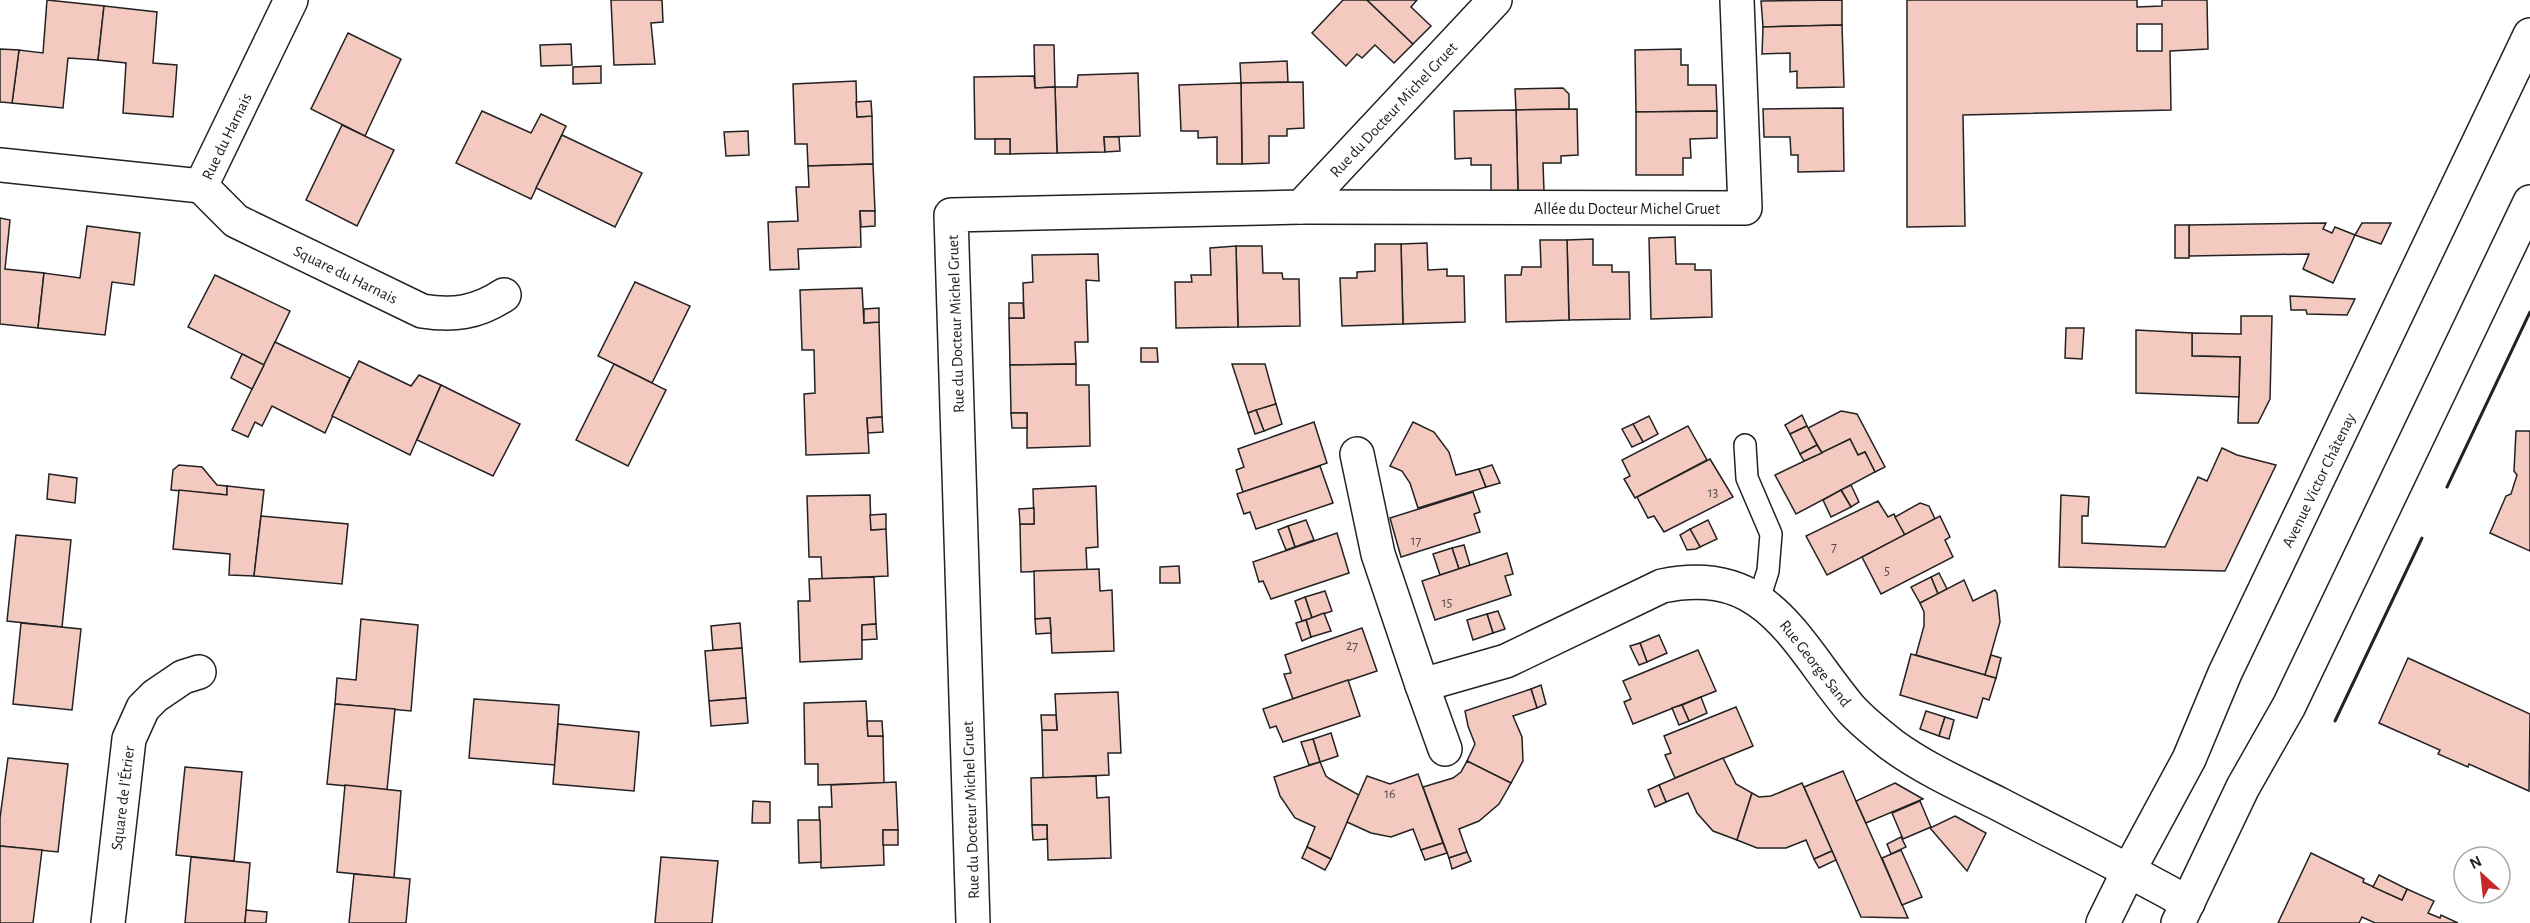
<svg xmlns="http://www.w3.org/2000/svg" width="2530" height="923" font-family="'Alegreya Sans',sans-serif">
  <rect width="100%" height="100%" fill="#fff"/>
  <g fill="#f3c9c0" stroke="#222" stroke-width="1.5" fill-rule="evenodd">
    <polygon points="47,0 104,6 98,60 68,58 63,108 12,103 19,50 43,53"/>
    <polygon points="611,0 662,0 663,22 651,23 655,64 614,65"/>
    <polygon points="1343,0 1367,0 1413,44 1394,63 1375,45 1362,58 1357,54 1346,66 1312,33"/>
    <polygon points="1367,0 1417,0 1411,7 1431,26 1413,44"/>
    <polygon points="1842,0 1842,25 1763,27 1761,1"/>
    <path d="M1907 0H2137V7L2162 6V0H2207L2208 49 2170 51 2171 110 1963 115 1965 226 1907 227ZM2137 24H2162V51H2137Z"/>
    <polygon points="104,6 157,12 153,63 177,65 173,117 123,113 126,63 98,60"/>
    <polygon points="1842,25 1844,87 1797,88 1797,71 1790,72 1790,53 1762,54 1763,27"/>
    <polygon points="348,33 401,59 365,136 311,109"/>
    <polygon points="571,44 572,65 541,66 540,45"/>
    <polygon points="1034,45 1054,45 1055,87 1035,88"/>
    <polygon points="0,49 19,50 12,103 0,102"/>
    <polygon points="1681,49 1681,65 1688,65 1688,85 1716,85 1717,111 1636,112 1635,50"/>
    <polygon points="1287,61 1288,82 1241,83 1240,63"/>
    <polygon points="601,66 601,83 573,84 573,67"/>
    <polygon points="1138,73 1140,136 1104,137 1105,152 1057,153 1055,87 1077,87 1078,75"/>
    <polygon points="1034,76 1035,88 1055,87 1057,153 1010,154 1010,139 975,139 974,77"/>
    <polygon points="856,81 857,117 872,116 873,164 808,166 807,144 795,144 793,84"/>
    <polygon points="1303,82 1304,128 1287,129 1287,136 1269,136 1269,163 1242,164 1241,83"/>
    <polygon points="1241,83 1242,164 1217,164 1217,137 1198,138 1198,131 1181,131 1179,85"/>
    <polygon points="1563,88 1569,94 1569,109 1516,110 1515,89"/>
    <polygon points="871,101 872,116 857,117 856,102"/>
    <polygon points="1843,108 1844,171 1798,172 1798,155 1791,155 1790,137 1764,137 1763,109"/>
    <polygon points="1577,109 1578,155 1561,156 1561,163 1543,163 1544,191 1518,191 1516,110"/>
    <polygon points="1516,110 1518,191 1491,192 1491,165 1471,165 1471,158 1455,159 1454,111"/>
    <polygon points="482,111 531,133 541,114 566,126 531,199 456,163"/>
    <polygon points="1717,111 1717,138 1690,139 1691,158 1683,158 1683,175 1636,175 1636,112"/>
    <polygon points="342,125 394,150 357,226 306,200"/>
    <polygon points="748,131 749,155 726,156 724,132"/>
    <polygon points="562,135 642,173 615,227 536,188"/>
    <polygon points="1104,137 1119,137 1120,151 1105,152"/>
    <rect x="995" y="139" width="15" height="15"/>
    <polygon points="873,164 875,211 860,211 861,247 798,249 799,269 770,270 768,222 798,221 796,187 809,187 808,166"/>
    <polygon points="860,211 875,211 875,226 861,227"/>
    <polygon points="0,218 10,220 5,269 44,273 38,328 0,324"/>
    <polygon points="2326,223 2323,229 2332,233 2335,227 2355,235 2333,283 2303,269 2309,254 2189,256 2189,225"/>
    <polygon points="2362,223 2391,223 2381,244 2355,235"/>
    <rect x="2175" y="225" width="14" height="33"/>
    <polygon points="87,226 140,233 134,285 112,282 105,335 38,328 44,273 80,278"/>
    <polygon points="1675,237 1676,264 1695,264 1695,270 1711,270 1712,317 1651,319 1649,238"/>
    <polygon points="1593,239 1593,265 1612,265 1612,272 1629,272 1630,319 1569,320 1567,240"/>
    <polygon points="1540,240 1567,240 1569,320 1506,322 1505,275 1521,275 1522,267 1541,267"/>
    <polygon points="1427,243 1428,270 1447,269 1447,276 1464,276 1465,322 1403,324 1401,244"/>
    <polygon points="1375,244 1401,244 1403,324 1342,326 1340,278 1357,278 1357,272 1375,271"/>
    <polygon points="1236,246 1262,246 1263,273 1282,273 1283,279 1299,279 1300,326 1238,327"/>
    <polygon points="1236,246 1238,327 1176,328 1175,282 1192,282 1191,275 1211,275 1210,248"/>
    <polygon points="1098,254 1099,281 1086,280 1088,342 1075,342 1076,364 1010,365 1009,318 1024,318 1023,283 1033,282 1032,255"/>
    <polygon points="215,275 290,311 264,365 188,327"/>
    <polygon points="635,282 690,306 652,383 598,356"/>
    <polygon points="862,288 864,323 879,322 882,417 867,418 869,453 806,455 804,394 815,393 814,350 802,350 800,290"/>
    <polygon points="2290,296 2355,299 2347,315 2307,314 2306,310 2291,310"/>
    <polygon points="1009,303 1023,303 1024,318 1009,318"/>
    <polygon points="879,308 879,322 864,323 864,309"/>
    <polygon points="2241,316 2272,316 2270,399 2258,423 2238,423 2240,357 2192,356 2192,333 2241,334"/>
    <polygon points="2066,328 2084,328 2082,359 2065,358"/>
    <polygon points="2136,330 2192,333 2192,356 2240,357 2239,397 2136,393"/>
    <polygon points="275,342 350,378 325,433 272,406 262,426 255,422 248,437 232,430"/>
    <polygon points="1141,348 1157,348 1158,362 1141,362"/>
    <polygon points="242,354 264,365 252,389 231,378"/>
    <polygon points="359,361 411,386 419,375 441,385 410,455 332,416"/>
    <polygon points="614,364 666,390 628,466 576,440"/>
    <polygon points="1076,364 1076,385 1089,385 1090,446 1027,448 1027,413 1011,413 1010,365"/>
    <polygon points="1232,364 1265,364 1276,404 1248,413"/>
    <polygon points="441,385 520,424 493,476 417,440"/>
    <polygon points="1276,404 1282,424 1264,431 1256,410"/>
    <polygon points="1256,410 1264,431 1255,434 1248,413"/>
    <polygon points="1841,411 1857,414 1885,467 1875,472 1865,452 1858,455 1850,439 1822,453 1808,428"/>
    <polygon points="1011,413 1027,413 1027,428 1012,428"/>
    <polygon points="1802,415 1807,426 1790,434 1785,425"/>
    <polygon points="1649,416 1658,434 1643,442 1633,424"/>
    <polygon points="882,417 883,432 868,433 867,418"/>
    <polygon points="1314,422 1327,463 1243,492 1236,470 1244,467 1238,449"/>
    <polygon points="1413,422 1434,432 1449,452 1456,475 1479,469 1486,487 1418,508 1410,483 1402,471 1390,466"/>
    <polygon points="1633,424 1643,442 1632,447 1622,429"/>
    <polygon points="1688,426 1707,460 1635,498 1624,479 1630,476 1622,460"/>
    <polygon points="1807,426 1817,445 1800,454 1790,434"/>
    <polygon points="2516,431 2530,431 2530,551 2490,533 2506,496 2511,494 2517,475 2514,471"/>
    <polygon points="1850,439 1858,455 1865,452 1875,472 1796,514 1775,475"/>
    <polygon points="1817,445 1822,453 1804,461 1800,454"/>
    <polygon points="2222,448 2237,455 2276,465 2225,571 2059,567 2061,495 2089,497 2088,516 2082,516 2082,543 2165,547 2198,477 2207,481"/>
    <polygon points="1710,459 1733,497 1664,532 1654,516 1648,518 1637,497"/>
    <polygon points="179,465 202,467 217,485 227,486 227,495 171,490 173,470"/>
    <polygon points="1492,465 1500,483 1486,487 1479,469"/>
    <polygon points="1320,466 1333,503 1256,529 1250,512 1244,514 1237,494"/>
    <polygon points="49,474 77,478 75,503 47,499"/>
    <polygon points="1851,485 1859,502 1851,507 1841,490"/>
    <polygon points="227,486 264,490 254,576 229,575 230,554 173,549 179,490 227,495"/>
    <polygon points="1096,486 1098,547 1086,548 1087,570 1021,572 1020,524 1034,524 1033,489"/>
    <polygon points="1841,490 1851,507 1831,517 1823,500"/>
    <polygon points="1473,492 1480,512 1474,514 1480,532 1401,557 1390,518"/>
    <polygon points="870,495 871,530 886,529 888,576 822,579 821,557 809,557 807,496"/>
    <polygon points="1878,501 1888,517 1894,514 1905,535 1827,575 1806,536"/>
    <polygon points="1920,503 1929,506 1935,519 1905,535 1895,517"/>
    <polygon points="1034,508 1034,524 1020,524 1019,509"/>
    <polygon points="886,514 886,529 871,530 870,515"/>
    <polygon points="261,516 348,524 342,584 254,576"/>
    <polygon points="1940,516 1950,537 1945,540 1953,557 1881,594 1862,557"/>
    <polygon points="1306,520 1314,540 1295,547 1288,526"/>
    <polygon points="1708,520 1717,539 1700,547 1690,529"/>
    <polygon points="1288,526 1295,547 1286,550 1278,530"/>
    <polygon points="1690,529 1700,547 1696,549 1687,550 1680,535"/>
    <polygon points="1337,533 1349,573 1271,599 1263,581 1259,582 1253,562"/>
    <polygon points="16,535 71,540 62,627 7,621"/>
    <polygon points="1464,545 1470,565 1459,569 1452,548"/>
    <polygon points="1452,548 1459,569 1440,575 1433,554"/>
    <polygon points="1507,553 1513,574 1505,576 1511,595 1435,620 1422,581"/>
    <polygon points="1179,566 1180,583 1160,583 1160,567"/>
    <polygon points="1099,569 1100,591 1112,590 1114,651 1052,653 1050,618 1035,619 1034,571"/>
    <polygon points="1939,573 1947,589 1938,594 1931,577"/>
    <polygon points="874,577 876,624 862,625 862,659 800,662 798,601 810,601 809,579"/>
    <polygon points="1931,577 1938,594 1920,603 1911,587"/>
    <polygon points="1964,580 1973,601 1995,590 1997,593 2000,622 1985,675 1916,655 1924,626 1924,612 1920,603"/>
    <polygon points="1325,591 1332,611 1312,618 1305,597"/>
    <polygon points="1305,597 1312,618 1302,621 1295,601"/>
    <polygon points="1498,611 1505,629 1493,633 1487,614"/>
    <polygon points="1324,613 1331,631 1311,637 1306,620"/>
    <polygon points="1487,614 1493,633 1473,640 1467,620"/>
    <polygon points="1050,618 1051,633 1036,634 1035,619"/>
    <polygon points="361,619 418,625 411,711 335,704 337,678 356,680"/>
    <polygon points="1306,620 1311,637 1302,641 1296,623"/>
    <polygon points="21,623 81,629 72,710 13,704"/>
    <polygon points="740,623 742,648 713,650 711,626"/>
    <polygon points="876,624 877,639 862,640 862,625"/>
    <polygon points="1362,628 1377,671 1293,699 1284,674 1291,673 1285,655"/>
    <polygon points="1659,635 1667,653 1647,662 1640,643"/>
    <polygon points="1640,643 1647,662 1639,665 1630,646"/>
    <polygon points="742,648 746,698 709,701 705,651"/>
    <polygon points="1698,650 1716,691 1633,724 1624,702 1631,699 1623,681"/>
    <polygon points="1911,654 1996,678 1989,700 1983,698 1977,718 1900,695"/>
    <polygon points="1991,655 2001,658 1996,678 1985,675"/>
    <polygon points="2408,658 2530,714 2529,791 2469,764 2468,767 2438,754 2440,750 2379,723"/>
    <polygon points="1348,680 1360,716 1283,742 1276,726 1270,728 1263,709"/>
    <polygon points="1541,685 1546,704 1537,708 1531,689"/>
    <polygon points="1531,689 1537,708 1513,716 1522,737 1523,761 1511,783 1467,761 1475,744 1468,726 1465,711"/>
    <polygon points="1118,692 1121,753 1108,753 1109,775 1043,778 1042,730 1057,730 1055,694"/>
    <polygon points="1701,697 1707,713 1689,721 1682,705"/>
    <polygon points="746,698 748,723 711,726 709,701"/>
    <polygon points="474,699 559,705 555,765 469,758"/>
    <polygon points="866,701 868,736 883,736 884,783 818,785 818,764 805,764 804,703"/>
    <polygon points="335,704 395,709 387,790 327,784"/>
    <polygon points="1682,705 1689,721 1679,725 1672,708"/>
    <polygon points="1736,707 1753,746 1675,778 1665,755 1671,753 1664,736"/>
    <polygon points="1926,711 1945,717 1939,736 1920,729"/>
    <polygon points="1041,715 1056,715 1057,730 1042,730"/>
    <polygon points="1945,717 1954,720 1949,739 1939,736"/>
    <polygon points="867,721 882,721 883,736 868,736"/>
    <polygon points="558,724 639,732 634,791 553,784"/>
    <polygon points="1331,733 1338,756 1320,762 1313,739"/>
    <polygon points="1313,739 1320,762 1309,765 1301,742"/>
    <polygon points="8,758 68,764 58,852 0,846 0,818"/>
    <polygon points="1723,758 1736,784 1752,793 1737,840 1713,831 1697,813 1688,793 1666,802 1659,785"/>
    <polygon points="1467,761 1511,783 1499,804 1479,821 1459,829 1467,852 1449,858 1423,787 1453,778 1461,772"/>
    <polygon points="1320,762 1326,776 1330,779 1359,795 1331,859 1307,847 1315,827 1295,818 1280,796 1274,777"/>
    <polygon points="185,767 242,772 234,861 176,855"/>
    <polygon points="1843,771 1856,801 1908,918 1861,917 1832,851 1804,787"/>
    <polygon points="1418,774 1443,843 1421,850 1413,829 1391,837 1371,833 1347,822 1367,776 1390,784"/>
    <polygon points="1096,776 1097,798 1109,797 1111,858 1048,860 1047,825 1032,825 1031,778"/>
    <polygon points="896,782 898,830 883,830 884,865 821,868 819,807 832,807 831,785"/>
    <polygon points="1802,783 1832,851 1814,859 1806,840 1786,848 1757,848 1737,840 1752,793 1759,797 1771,796"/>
    <polygon points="1895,783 1923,799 1866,823 1856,801"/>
    <polygon points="345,785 401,791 394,878 337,872"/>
    <polygon points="1659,785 1666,802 1655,807 1648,790"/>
    <polygon points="753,801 770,802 770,823 752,823"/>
    <polygon points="1920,801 1931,827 1903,839 1892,813"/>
    <polygon points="1955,816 1986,833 1967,871 1930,828"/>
    <polygon points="798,820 820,820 821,862 799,863"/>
    <polygon points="1032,825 1047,825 1047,839 1033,840"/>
    <rect x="883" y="830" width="15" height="15"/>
    <polygon points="1901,837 1906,847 1891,854 1887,844"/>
    <polygon points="1443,843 1447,853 1425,860 1421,850"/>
    <polygon points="0,846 42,850 33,923 0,923"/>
    <polygon points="1307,847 1331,859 1325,870 1302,858"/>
    <polygon points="1901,850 1922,897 1902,905 1882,858"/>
    <polygon points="1832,851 1836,860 1819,868 1814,859"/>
    <polygon points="1467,852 1471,861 1452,869 1449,858"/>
    <polygon points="2311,853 2364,879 2363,882 2402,900 2407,889 2434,901 2428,913 2440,918 2441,915 2458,923 2375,923 2362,917 2359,923 2278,923"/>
    <polygon points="191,857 250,863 245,923 185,923"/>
    <polygon points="661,857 718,861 712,923 655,923"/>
    <polygon points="354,874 410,879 406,923 349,923"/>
    <polygon points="2379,875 2407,889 2402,900 2373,887"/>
    <polygon points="246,910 267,912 266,923 245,923"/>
  </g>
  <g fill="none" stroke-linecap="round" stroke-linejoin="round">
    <g stroke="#222" stroke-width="24">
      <polyline id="lane" points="1745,445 1747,478 1771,534 1768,571 1759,599"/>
    </g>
    <g stroke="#222" stroke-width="36">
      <g id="street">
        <polyline points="0,165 201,186 291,0"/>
        <path d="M201 186 236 221 422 311C453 316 477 313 504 295"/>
        <polyline points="1301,207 1745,208 1737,0"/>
        <path d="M1357 454 1378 554 1422 685 1506 661 1662 586C1767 564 1794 641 1851 709 1863 722 1878 734 1892 745 1925 769 1963 786 1999 804 2062 837 2126 868 2188 903"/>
        <polyline points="1422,685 1445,749"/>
        <polyline points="108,923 129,739 143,708 155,696 183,677 199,672"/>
        <polyline points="973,923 951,215 1301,207 1495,0"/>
      </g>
    </g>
    <g stroke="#222" stroke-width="36">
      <g id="secondary">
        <polyline points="2103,923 2129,870 2189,759 2225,673 2530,35"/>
        <polyline points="2178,923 2243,787 2289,706 2530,202"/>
      </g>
    </g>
    <use href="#lane" stroke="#fff" stroke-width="21"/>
    <use href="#street" stroke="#fff" stroke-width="33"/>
    <use href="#secondary" stroke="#fff" stroke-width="33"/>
    <g stroke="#222" stroke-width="3">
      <polyline points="2447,487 2530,312"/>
      <polyline points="2335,721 2422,538"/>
    </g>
  </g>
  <g text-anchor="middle" stroke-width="4.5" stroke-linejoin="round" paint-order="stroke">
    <g font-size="14" fill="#564c4a">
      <text x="1713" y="497">13</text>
      <text x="1416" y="545">17</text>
      <text x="1834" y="551">7</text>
      <text x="1887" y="575">5</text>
      <text x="1447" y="607">15</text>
      <text x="1352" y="650">27</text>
      <text x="1390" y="798">16</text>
    </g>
    <g font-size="16" fill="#222" stroke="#fff">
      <text transform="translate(1393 109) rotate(-47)" y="6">Rue du Docteur Michel Gruet</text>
      <text transform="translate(226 136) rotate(-64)" y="6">Rue du Harnais</text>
      <text x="1627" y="214">Allée du Docteur Michel Gruet</text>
      <text transform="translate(346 274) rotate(26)" y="6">Square du Harnais</text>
      <text transform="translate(955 324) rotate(-92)" y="6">Rue du Docteur Michel Gruet</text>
      <text transform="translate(2318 480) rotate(-64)" y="6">Avenue Victor Châtenay</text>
      <text transform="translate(1816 663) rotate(52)" y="6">Rue George Sand</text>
      <text transform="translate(122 798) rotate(-83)" y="6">Square de l'Étrier</text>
      <text transform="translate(970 810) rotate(-92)" y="6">Rue du Docteur Michel Gruet</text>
    </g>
  </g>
  <g transform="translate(2482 875) rotate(333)"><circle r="28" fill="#ffffff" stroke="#a7a7a7" stroke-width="1.5"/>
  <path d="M0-4.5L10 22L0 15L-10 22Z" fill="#c62828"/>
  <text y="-9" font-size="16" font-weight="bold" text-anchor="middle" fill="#222222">N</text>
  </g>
</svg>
